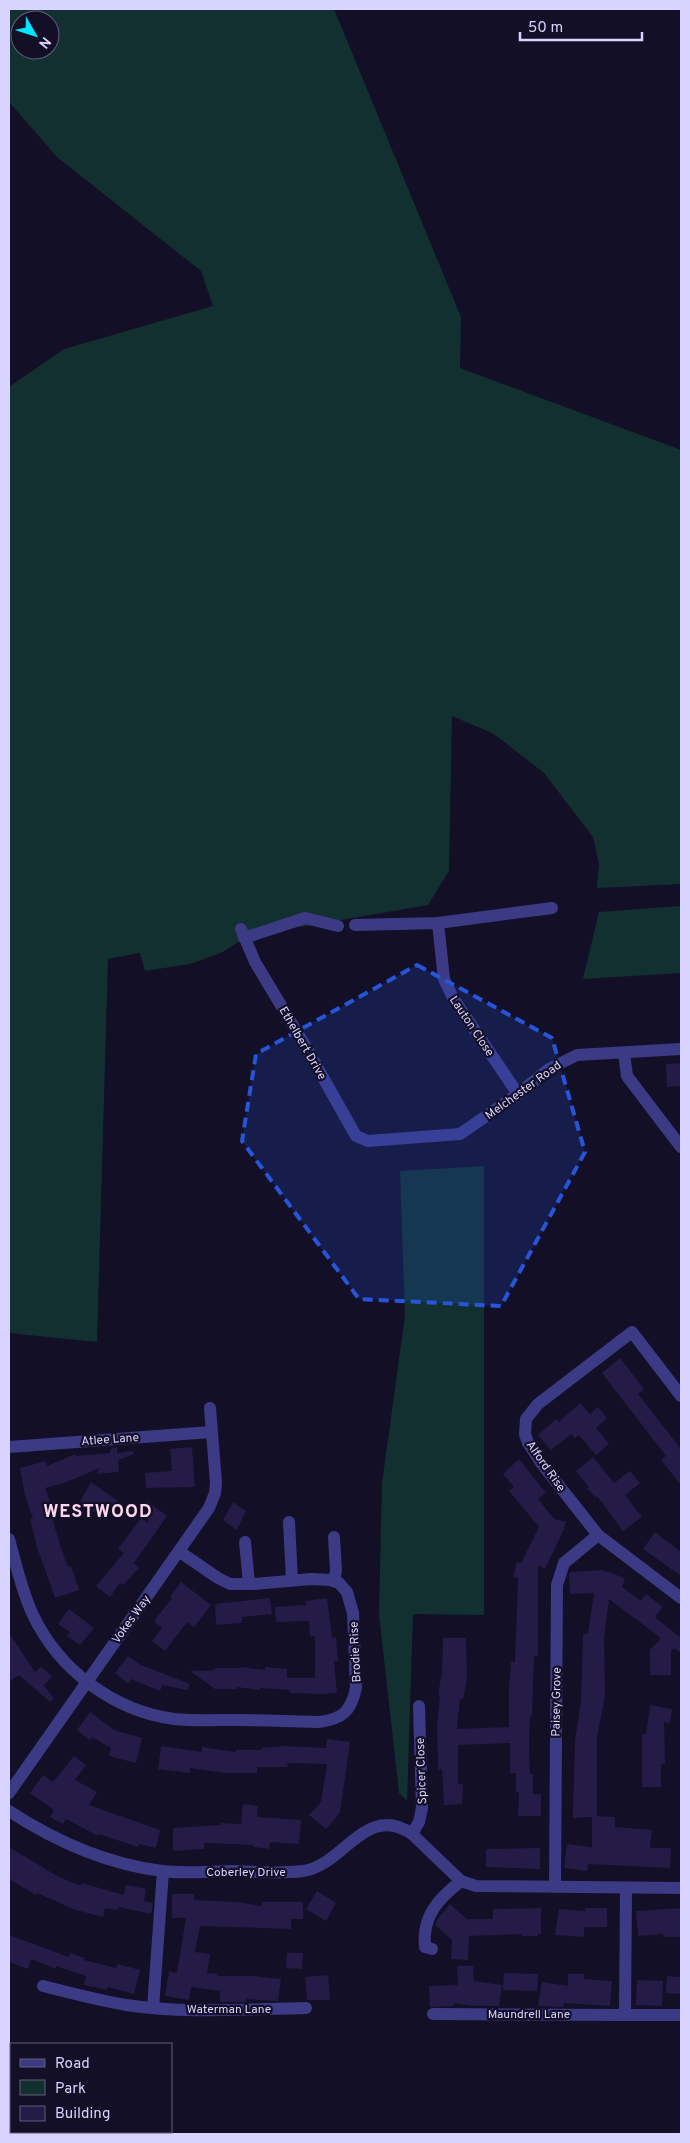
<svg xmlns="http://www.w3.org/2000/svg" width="690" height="2143" font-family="Overpass,sans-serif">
  <rect width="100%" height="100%" fill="#130f26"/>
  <g fill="#12302f" fill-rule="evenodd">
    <path d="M9 9H334L461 317 460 368 681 450V884L597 888 599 864 593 837 544 773 494 734 452 716 449 871 428 905 301 927 257 930 221 953 190 964 145 971 140 953 108 959 97 1342 9 1333V387L64 349 213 306 201 271 57 157 9 102ZM20 20H50V50H20Z"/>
    <polygon points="681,906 681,973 583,979 599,912"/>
    <polygon points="484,1166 484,1615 413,1614 407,1801 399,1793 379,1614 382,1483 405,1316 400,1171"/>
  </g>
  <g fill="#241b47">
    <polygon points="681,1063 681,1086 667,1087 666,1064"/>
    <polygon points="620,1358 644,1389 638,1394 681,1449 681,1485 661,1460 666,1456 602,1373"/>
    <polygon points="580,1403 590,1414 598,1407 607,1418 596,1428 609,1444 596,1455 579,1435 575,1438 571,1434 551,1450 538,1435 556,1419 559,1422"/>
    <polygon points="117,1447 117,1453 133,1451 134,1454 118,1460 119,1472 96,1474 100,1468 67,1482 45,1488 53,1510 50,1511 60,1545 68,1567 71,1566 79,1590 55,1598 37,1547 30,1519 33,1518 25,1496 20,1468 46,1461 47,1466 75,1454 76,1456 109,1453 112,1448"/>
    <polygon points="192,1447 195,1487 146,1488 145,1473 172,1471 170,1449"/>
    <polygon points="593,1457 614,1483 630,1471 640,1483 625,1495 642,1517 623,1531 597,1496 596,1498 587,1488 589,1487 576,1471"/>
    <polygon points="519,1459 546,1493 538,1499 554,1519 566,1522 564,1529 545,1569 538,1565 538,1656 534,1656 532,1716 530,1716 529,1747 530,1774 533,1774 533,1794 541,1794 541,1816 518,1816 519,1792 516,1792 516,1773 510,1773 510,1743 458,1745 458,1784 463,1784 462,1804 444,1805 442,1769 438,1769 437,1725 440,1696 438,1695 442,1672 443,1638 466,1638 467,1678 463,1699 460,1699 457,1729 509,1727 509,1688 511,1662 515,1662 518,1578 513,1577 517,1562 521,1563 539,1527 509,1491 514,1487 503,1474"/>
    <polygon points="91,1482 118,1501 105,1520 80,1502"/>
    <polygon points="146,1500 167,1516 134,1563 139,1568 123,1585 120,1583 110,1597 96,1586 124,1553 118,1549 141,1518 148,1523"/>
    <polygon points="233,1502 246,1511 237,1530 223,1520"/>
    <polygon points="655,1532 681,1552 681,1576 643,1549"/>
    <polygon points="602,1570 625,1578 622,1587 641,1601 646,1594 663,1607 655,1617 681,1638 681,1653 674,1648 671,1651 671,1675 650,1675 650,1650 661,1638 609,1599 604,1638 605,1696 597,1736 597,1816 615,1817 615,1827 652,1830 650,1848 671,1848 670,1868 588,1864 587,1871 564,1868 567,1844 592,1847 592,1817 573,1818 573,1807 575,1740 581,1702 583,1634 588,1634 594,1593 570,1594 569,1574 570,1572"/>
    <polygon points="181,1582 211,1605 194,1627 187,1622 165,1651 152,1641 162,1628 154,1621 172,1598 170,1597"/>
    <polygon points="270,1598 272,1614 242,1617 242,1623 216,1625 215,1604"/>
    <polygon points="327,1598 332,1638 336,1637 338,1661 334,1661 337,1693 321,1694 290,1693 290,1690 260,1688 260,1690 237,1687 237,1689 215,1689 190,1671 215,1670 215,1668 241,1668 241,1667 265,1670 265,1667 287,1669 287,1678 315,1678 315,1636 310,1636 309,1623 308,1621 276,1622 275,1607 306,1605 305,1601"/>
    <polygon points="69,1609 94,1628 80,1645 67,1636 70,1632 58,1624"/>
    <polygon points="9,1633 35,1672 41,1667 52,1676 44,1685 54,1699 50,1702 19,1675 9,1682"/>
    <polygon points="128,1656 139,1664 190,1684 188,1690 162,1685 160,1691 131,1679 128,1684 115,1673"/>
    <polygon points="650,1705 672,1709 670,1723 664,1722 665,1763 661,1764 661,1787 642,1787 642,1734 646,1734"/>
    <polygon points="90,1712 114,1730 142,1738 136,1763 109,1756 111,1748 92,1737 90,1740 77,1730"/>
    <polygon points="327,1739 350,1742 340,1813 326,1829 309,1815 321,1802 327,1764 287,1763 288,1767 257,1767 257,1773 225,1773 190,1768 190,1773 158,1769 161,1746 202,1752 202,1747 236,1752 236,1750 262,1750 262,1748 283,1746 326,1748"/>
    <polygon points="74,1756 86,1765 75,1780 97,1792 89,1805 160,1830 156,1848 139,1844 138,1847 99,1834 98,1836 66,1819 63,1824 50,1817 54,1810 30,1793 43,1775 53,1782"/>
    <polygon points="243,1804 258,1806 257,1817 301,1820 299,1844 270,1842 269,1849 254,1847 254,1845 204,1843 204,1849 173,1851 173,1828 220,1825 221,1823 241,1824"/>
    <polygon points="9,1847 57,1876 81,1886 82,1883 124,1895 126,1885 146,1889 144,1901 153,1903 151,1914 119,1907 118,1910 105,1908 103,1917 76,1910 37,1893 36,1895 9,1879"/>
    <polygon points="540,1848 540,1869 486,1867 486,1849"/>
    <polygon points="317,1891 336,1903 326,1921 306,1909"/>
    <polygon points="172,1894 194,1894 194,1900 237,1902 262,1906 262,1902 303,1902 303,1919 291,1919 291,1929 200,1926 195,1952 210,1954 207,1973 217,1974 217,1976 254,1976 281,1979 278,2001 246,1999 246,2002 220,2002 220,1991 191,1987 189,2000 165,1996 169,1971 177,1973 186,1918 172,1918"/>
    <polygon points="450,1904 467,1919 493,1919 493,1909 541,1908 541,1934 538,1934 538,1936 522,1936 522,1934 469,1936 468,1960 451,1959 452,1940 435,1925 437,1920"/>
    <polygon points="585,1908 607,1908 607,1927 584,1927 584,1937 555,1935 559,1909 585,1911"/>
    <polygon points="681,1908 681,1935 679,1935 679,1937 663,1937 663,1934 638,1936 636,1911"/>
    <polygon points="9,1935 69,1957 70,1953 85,1958 84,1960 116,1968 118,1964 140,1970 134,1994 108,1987 107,1990 84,1985 86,1976 56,1966 56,1969 31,1959 28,1969 9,1962"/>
    <polygon points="287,1953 303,1953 302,1969 286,1968"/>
    <polygon points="457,1966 473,1966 474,1981 502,1985 499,2006 473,2006 454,2003 454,2006 430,2007 429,1986 458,1985"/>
    <polygon points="504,1973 538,1974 537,1991 503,1990"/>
    <polygon points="568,1974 584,1974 584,1979 612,1981 610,2006 564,2003 563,2007 538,2006 542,1982 568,1986"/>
    <polygon points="328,1975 330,2000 307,2000 305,1977"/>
    <polygon points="667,1976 681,1977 681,1994 666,1993"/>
    <polygon points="637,1980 663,1981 662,2006 636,2005"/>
  </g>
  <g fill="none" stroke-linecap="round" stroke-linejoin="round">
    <g stroke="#3d3a85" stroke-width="12">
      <polyline points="438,923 444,979 453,998 518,1094"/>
      <polyline points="355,925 438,923 552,908"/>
      <polyline points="241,929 255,962 303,1042 356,1136 368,1141 460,1134 518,1094 549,1069 577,1055 681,1049"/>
      <polyline points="244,938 305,918 338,926"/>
      <polyline points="624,1053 627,1076 681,1147"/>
      <polyline points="681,1396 632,1332 538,1404 526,1419 525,1434 528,1443 542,1464 598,1535 681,1598"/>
      <polyline points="9,1447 211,1432"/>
      <polyline points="289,1522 292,1580"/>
      <polyline points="334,1537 336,1571 334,1581"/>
      <path d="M9 1539C16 1564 22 1592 33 1615 59 1670 114 1711 174 1719 194 1721 215 1720 235 1720 263 1720 291 1721 319 1722 342 1719 351 1712 356 1688L353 1613 347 1592 339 1583 330 1580 311 1579 253 1584H230L218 1578 180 1552"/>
      <polyline points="245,1542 249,1584"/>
      <polyline points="9,1793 209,1508 215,1493 216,1483 210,1408"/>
      <path d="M9 1811C55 1841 106 1864 162 1871 186 1874 211 1871 234 1871 257 1872 280 1874 303 1871 343 1866 366 1802 412 1834L461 1881 476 1886 681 1888"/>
      <polyline points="412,1834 419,1822 422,1808 419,1706"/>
      <polyline points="555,1887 557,1585 564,1563 598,1535"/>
      <polyline points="626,1889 625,2015 681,2015"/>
      <path d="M432 1949 425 1947C422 1916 438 1899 461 1881"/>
      <path d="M43 1986C70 1993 98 2000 126 2005 185 2014 247 2009 306 2008"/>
      <polyline points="153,2008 163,1871"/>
      <polyline points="433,2014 625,2015"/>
    </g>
  </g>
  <path fill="#2655da" fill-opacity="0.2" stroke="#2655da" stroke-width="4" stroke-dasharray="10 6" stroke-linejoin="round" d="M417 965 552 1038 585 1152 501 1306 359 1299 242 1141 256 1054Z"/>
  <g text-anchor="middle" stroke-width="4.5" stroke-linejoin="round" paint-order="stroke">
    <g font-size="12" fill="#d9d4ff" stroke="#130f26">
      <text transform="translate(472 1026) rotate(56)" y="4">Lauton Close</text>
      <text transform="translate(303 1043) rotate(60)" y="4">Ethelbert Drive</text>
      <text transform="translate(523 1090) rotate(-36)" y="4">Melchester Road</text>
      <text transform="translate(110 1439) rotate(-4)" y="4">Atlee Lane</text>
      <text transform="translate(546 1466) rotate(55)" y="4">Alford Rise</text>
      <text transform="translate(131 1619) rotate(-54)" y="4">Vokes Way</text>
      <text transform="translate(355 1652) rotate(-93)" y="4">Brodie Rise</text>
      <text transform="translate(556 1702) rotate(-89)" y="4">Paisey Grove</text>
      <text transform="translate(421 1771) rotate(-92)" y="4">Spicer Close</text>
      <text x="246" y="1876">Coberley Drive</text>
      <text x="229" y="2013">Waterman Lane</text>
      <text x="529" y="2018">Maundrell Lane</text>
    </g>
    <g font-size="18" font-weight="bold" letter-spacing="1" fill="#ffd6f0" stroke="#130f26">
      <text x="98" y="1517">WESTWOOD</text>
    </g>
  </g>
  <rect width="690" height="2143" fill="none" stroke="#d9d4ff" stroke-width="20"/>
  <rect x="10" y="2043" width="162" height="90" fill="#130f26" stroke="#625e7d"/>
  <rect x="20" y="2059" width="25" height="8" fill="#3d3a85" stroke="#625e7d"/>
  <text x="55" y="2068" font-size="15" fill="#d9d4ff">Road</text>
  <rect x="20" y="2080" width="25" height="15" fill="#12302f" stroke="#625e7d"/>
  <text x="55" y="2093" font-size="15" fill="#d9d4ff">Park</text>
  <rect x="20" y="2106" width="25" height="15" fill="#241b47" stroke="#625e7d"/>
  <text x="55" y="2118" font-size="15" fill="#d9d4ff">Building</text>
  <g transform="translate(35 35) rotate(129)"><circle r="24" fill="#130f26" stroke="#625e7d"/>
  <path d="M0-4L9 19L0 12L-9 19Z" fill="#00e5ff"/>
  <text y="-8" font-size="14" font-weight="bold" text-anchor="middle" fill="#d9d4ff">N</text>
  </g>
  <path d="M520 32v8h122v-8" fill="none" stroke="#d9d4ff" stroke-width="2.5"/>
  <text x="528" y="32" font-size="15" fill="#d9d4ff" stroke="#130f26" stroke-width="4" paint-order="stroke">50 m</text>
</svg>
